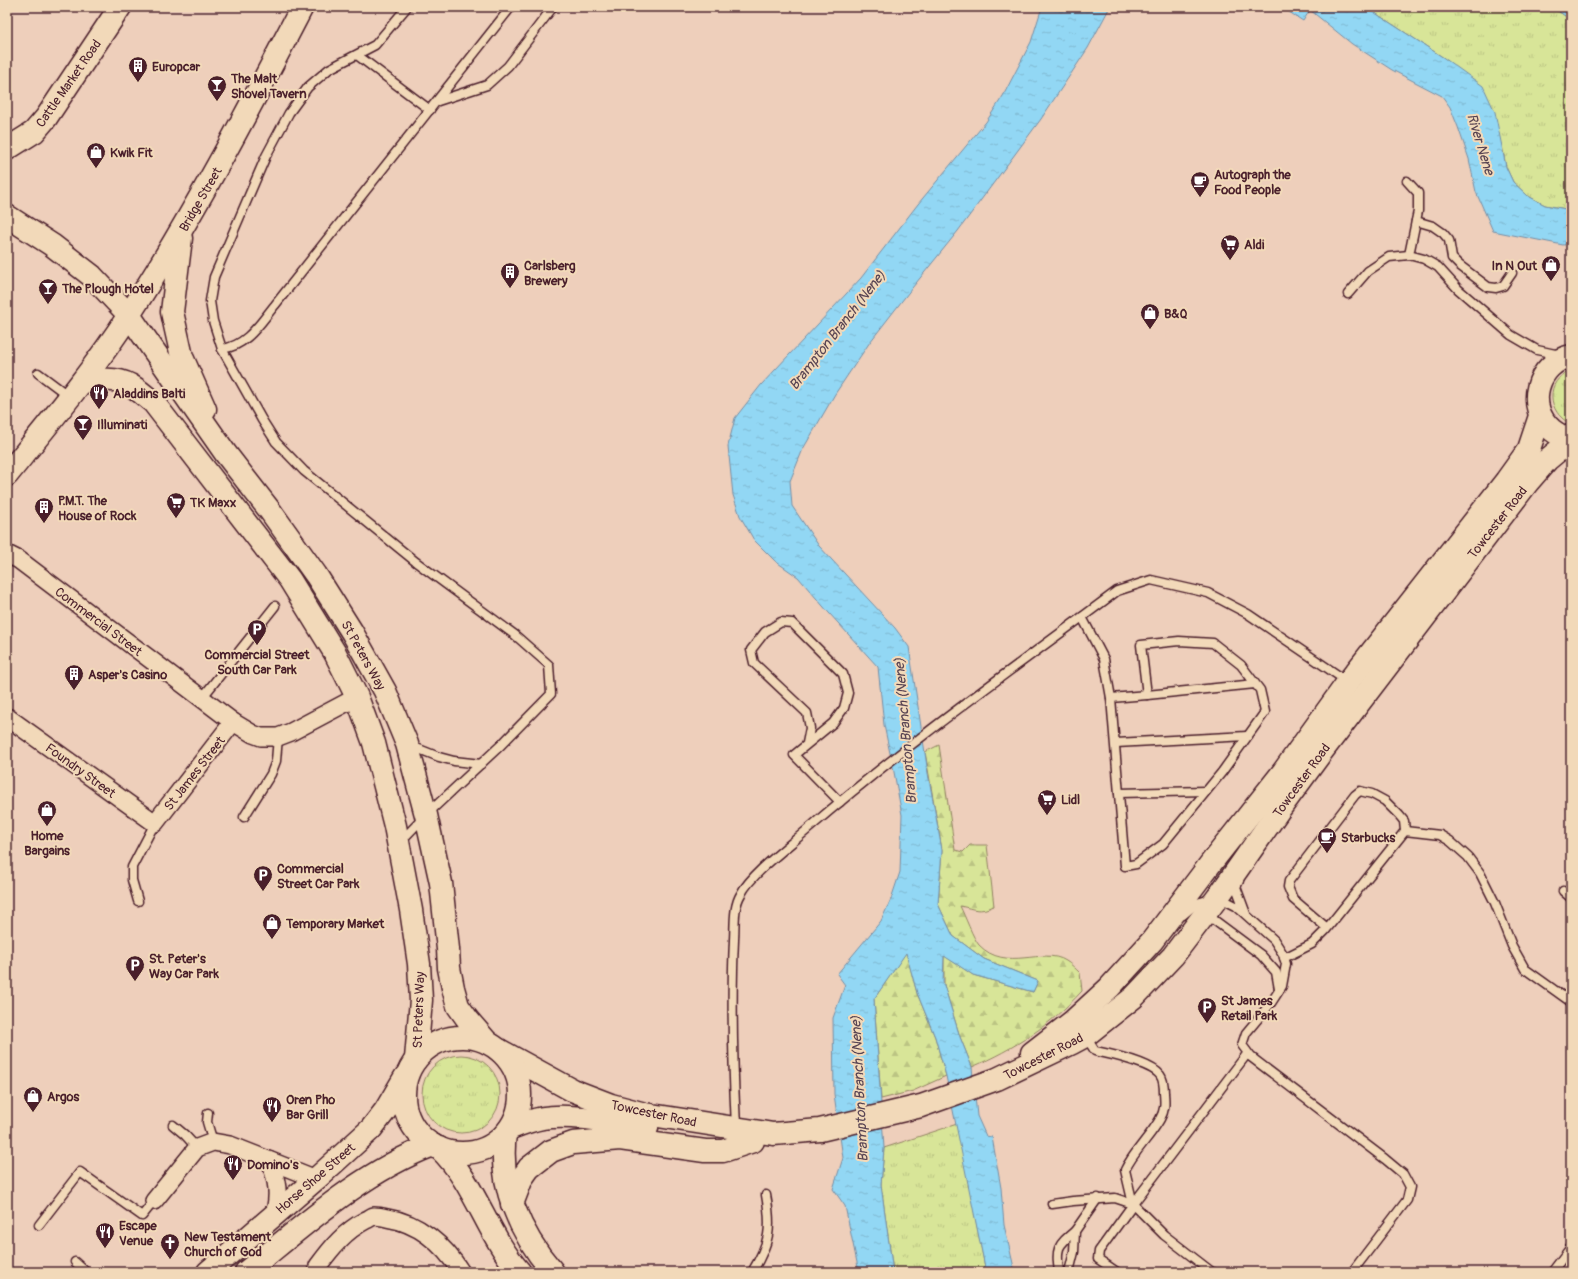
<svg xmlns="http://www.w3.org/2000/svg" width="1578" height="1279" font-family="Pangolin,sans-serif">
  <defs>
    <pattern id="grass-tufts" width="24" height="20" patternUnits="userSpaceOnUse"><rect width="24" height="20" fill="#d8e598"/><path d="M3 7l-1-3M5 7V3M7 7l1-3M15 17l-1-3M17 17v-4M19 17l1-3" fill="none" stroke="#bbc483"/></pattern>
    <pattern id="forest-firs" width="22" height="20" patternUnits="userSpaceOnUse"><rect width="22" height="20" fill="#d8e598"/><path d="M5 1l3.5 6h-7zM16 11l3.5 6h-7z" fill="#bbc483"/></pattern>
    <pattern id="water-ripples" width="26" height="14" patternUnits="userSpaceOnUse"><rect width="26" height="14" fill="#92d7f4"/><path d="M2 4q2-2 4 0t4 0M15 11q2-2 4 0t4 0" fill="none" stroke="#7fb8d1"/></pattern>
  </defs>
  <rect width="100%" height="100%" fill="#eecfbb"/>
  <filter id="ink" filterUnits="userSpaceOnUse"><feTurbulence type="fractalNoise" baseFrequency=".025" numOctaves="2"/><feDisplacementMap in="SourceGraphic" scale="8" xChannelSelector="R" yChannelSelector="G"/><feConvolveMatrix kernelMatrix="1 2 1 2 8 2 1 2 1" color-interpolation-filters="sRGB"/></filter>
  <g filter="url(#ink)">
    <g fill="url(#grass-tufts)" stroke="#918262">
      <polygon points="1366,7 1552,7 1571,20 1571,210 1545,205 1528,196 1513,182 1506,167 1502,145 1444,58"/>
      <path d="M1571 371V424C1547 413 1544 380 1571 371Z"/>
      <circle cx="461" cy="1094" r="39"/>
      <polygon points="957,1124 986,1272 893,1272 881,1185 884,1148"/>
    </g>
    <g fill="url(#forest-firs)" stroke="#918262">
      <path d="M939 745 955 850 963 852 970 845H987L994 906C979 913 975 909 960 906 965 916 973 938 979 945 1006 973 1043 946 1066 961 1071 964 1076 969 1080 973L1082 991C1051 1025 1014 1049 972 1067L960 1037 944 985V955L973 975 1033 992 1038 981 984 959 953 936 938 904 942 850 925 752Z"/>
      <polygon points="906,952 917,993 935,1037 946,1076 913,1091 881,1099 874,999"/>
    </g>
    <g fill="url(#water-ripples)" stroke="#758da4">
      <polygon points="1042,7 1110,7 1088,48 1041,119 958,231 912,288 870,342 835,394 803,449 790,481 792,506 819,546 895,628 909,647 928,773 942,850 938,904 953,936 984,959 1038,981 1033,992 973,975 944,956 943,982 960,1037 972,1067 977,1116 986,1136 992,1137 1001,1188 1004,1225 1015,1272 986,1272 946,1076 935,1037 917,993 906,953 874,999 884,1148 881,1185 893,1272 859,1272 845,1206 833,1189 843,1158 834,1094 833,1018 845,985 837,974 881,921 891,899 900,872 902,815 894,772 884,725 878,667 829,613 798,577 775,561 754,540 740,516 733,495 728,446 735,418 761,385 861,278 918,204 986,122 1003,96 1031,42"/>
      <polygon points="1288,7 1366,7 1444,58 1483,86 1495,112 1506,167 1513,182 1528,196 1545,205 1571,210 1571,244 1563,245 1493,231 1476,192 1469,159 1458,127 1450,107 1442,96 1392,70 1352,44 1310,10 1303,21 1289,12"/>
      <polygon points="1552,7 1571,7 1571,20"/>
    </g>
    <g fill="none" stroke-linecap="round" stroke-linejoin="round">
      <g stroke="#4a1f2b" stroke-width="11">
        <g id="service">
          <polyline points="357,55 430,110"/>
          <polyline points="438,101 487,85 508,66 553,7"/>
          <polyline points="1407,181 1418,193 1418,211 1409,255"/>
          <polyline points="1416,221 1433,226 1443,233 1449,240 1452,258 1459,265 1488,287 1496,288 1503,286 1512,273"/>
          <polyline points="1348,294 1368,271 1389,257 1409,255 1424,259 1438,267 1458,289 1511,335 1537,350 1560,355"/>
          <path d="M222 349C247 346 260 323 275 305L511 7"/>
          <polyline points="38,373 70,397"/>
          <polyline points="1082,617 1104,659 1111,698 1125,866 1136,864 1163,844 1222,772 1265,712 1260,690 1241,665 1213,643 1179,641 1141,645 1147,695 1255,684"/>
          <polyline points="202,698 275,606"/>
          <polyline points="1111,698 1147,695"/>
          <polyline points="807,743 810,728 807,713 754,663 751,650 765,632 781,622 792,623 843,674 848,693 844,708 833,723 794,755 840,802"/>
          <polyline points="1116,743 1247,736"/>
          <polyline points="409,745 439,757 454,761 481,764"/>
          <polyline points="1119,793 1206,791"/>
          <polyline points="244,817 271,774 276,761 278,737"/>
          <polyline points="1405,831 1440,835 1450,841 1468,857 1480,873 1495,903 1512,946 1525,969 1571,1002"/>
          <polyline points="401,841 426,815 501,745 551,694 549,665 515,635 416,562 304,471 276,442 262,420 222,349 213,321 210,301 214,277 266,156 289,113 308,87 329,69 375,45 407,7"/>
          <polyline points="1239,881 1236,887 1246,914"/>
          <polyline points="1563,891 1571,898"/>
          <polyline points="138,901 132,880 132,867 155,823"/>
          <polyline points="1206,914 1261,955 1276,972 1279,989"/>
          <polyline points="1183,915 1197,903 1218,897 1236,906 1274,940 1283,954 1286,964 1282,986 1271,1003 1246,1033 1242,1045 1251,1057 1385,1159 1403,1174 1410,1187 1407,1200 1352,1272"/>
          <polyline points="1284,958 1312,944 1325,931 1405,831 1404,821 1399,815 1385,801 1372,794 1360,791 1355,795 1289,881 1288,887 1293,899 1327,928"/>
          <path d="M1086 1037 1095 1051C1110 1054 1151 1063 1160 1075 1164 1080 1164 1088 1164 1093 1165 1104 1165 1110 1160 1119 1150 1137 1134 1151 1125 1170L1133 1204"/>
          <polyline points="208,1113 207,1122 213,1142"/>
          <polyline points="173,1125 185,1135 197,1148"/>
          <path d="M736 1127C733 1065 731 1002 734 940 735 924 733 907 741 894 751 874 790 845 808 829 906 744 1013 669 1117 591L1151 580 1208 593 1248 614 1348 682"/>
          <polyline points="1052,1204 1073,1201 1115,1198 1133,1204 1164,1235 1212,1272"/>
          <polyline points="39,1225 80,1172 142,1216 154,1201"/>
          <polyline points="75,1262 86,1272"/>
          <path d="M752 1272C770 1243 772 1228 766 1195"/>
          <path d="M1059 1272C1056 1248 1057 1246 1075 1231"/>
          <polyline points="1069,1272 1074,1252 1075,1231 1098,1198"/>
          <polyline points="1117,1272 1098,1259 1099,1251 1133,1204 1247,1054"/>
          <polyline points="1552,1272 1571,1247"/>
        </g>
      </g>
      <g stroke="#4a1f2b" stroke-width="20">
        <g id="minor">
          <polyline points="7,554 19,560 233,722 253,734 261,737 278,737 291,732 357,697"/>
          <polyline points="7,717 155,823 233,722"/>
          <path d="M270 1161C277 1181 280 1194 274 1215"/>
          <polyline points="154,1201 197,1148 213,1142 230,1145 316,1179"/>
          <path d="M317 1272 318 1266C332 1247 345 1231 366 1220 369 1219 372 1216 374 1216 378 1216 383 1217 387 1218 419 1223 444 1245 461 1272"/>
        </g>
      </g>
      <g stroke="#4a1f2b" stroke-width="25">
        <g id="primary">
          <path d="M1571 356C1536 363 1525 408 1552 430 1559 435 1563 438 1571 439"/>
          <polyline points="499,1050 572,1090 611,1105 645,1114 773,1134 820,1130 921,1106 997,1079 1072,1043 1085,1036 1134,997 1173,956 1218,897 1279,810 1323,750 1528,482 1547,460 1571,440"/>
          <polyline points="1032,1053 1072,1022 1109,988 1152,941 1211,863 1283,772 1348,682 1506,481 1529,449 1540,416"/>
          <path d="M511 1128C521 1124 532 1120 543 1118 572 1113 617 1123 647 1128"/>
          <path d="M505 1134C498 1185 520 1234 553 1272"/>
          <path d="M439 1148C475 1182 487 1235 520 1272"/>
          <polyline points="512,1204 522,1178 529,1168 551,1151 573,1143 620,1139 705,1151 723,1151 753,1141"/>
        </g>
      </g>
      <g stroke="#4a1f2b" stroke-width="25">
        <g id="trunk">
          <polyline points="7,149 34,132 46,118 120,7"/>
          <polyline points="7,216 52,245 92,276 129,315 226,454 271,512 316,575 352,632 385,691 407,744 426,815 441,883 448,949 449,968 453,988 458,1006 468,1020 487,1042"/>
          <polyline points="181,238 172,312 182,357 205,409"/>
          <path d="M83 382C98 380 115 377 130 385 138 389 146 397 153 402L290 580 335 653 357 697 374 743 395 826 411 910 419 964 421 1000 416 1059"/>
          <path d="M7 475C49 423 93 371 129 315 193 216 248 111 302 7"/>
          <circle cx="462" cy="1095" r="58"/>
          <polyline points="208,1272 316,1179 371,1129 385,1111 405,1077"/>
          <path d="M246 1272C304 1225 362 1172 433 1145"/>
        </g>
      </g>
      <use href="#service" stroke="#f2d9b9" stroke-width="8"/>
      <use href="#minor" stroke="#f2d9b9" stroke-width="17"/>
      <use href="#primary" stroke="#f2d9b9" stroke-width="22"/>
      <use href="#trunk" stroke="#f2d9b9" stroke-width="22"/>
    </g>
  </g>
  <defs>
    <g id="building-pin" transform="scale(1)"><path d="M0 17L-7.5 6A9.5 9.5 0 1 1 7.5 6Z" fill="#4a1f2b" stroke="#f2d9b9"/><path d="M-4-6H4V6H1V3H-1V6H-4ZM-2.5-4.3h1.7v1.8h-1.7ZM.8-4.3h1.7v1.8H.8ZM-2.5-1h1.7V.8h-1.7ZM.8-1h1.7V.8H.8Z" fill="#fff"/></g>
    <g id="bar-pin" transform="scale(1)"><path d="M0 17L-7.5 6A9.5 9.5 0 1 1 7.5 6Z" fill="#4a1f2b" stroke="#f2d9b9"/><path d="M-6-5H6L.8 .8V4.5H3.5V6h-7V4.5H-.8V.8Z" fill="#fff"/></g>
    <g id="shop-pin" transform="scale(1)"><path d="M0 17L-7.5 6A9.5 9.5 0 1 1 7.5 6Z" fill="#4a1f2b" stroke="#f2d9b9"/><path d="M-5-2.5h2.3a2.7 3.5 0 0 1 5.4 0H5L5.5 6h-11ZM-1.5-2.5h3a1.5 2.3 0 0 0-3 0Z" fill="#fff"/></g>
    <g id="cafe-pin" transform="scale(1)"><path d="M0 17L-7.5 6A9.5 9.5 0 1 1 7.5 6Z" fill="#4a1f2b" stroke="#f2d9b9"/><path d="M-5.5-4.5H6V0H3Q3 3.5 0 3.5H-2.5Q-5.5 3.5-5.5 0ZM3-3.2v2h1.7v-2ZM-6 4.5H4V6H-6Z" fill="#fff"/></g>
    <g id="supermarket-pin" transform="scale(1)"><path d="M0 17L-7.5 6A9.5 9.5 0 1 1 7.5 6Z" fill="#4a1f2b" stroke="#f2d9b9"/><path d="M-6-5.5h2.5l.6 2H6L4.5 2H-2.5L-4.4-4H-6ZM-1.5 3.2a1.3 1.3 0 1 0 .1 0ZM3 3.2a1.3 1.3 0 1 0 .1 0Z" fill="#fff"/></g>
    <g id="restaurant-pin" transform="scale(1)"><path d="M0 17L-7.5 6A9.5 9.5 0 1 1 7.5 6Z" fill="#4a1f2b" stroke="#f2d9b9"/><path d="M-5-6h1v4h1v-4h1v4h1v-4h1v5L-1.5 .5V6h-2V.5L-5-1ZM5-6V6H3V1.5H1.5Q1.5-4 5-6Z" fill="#fff"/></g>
    <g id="parking-pin" transform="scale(1)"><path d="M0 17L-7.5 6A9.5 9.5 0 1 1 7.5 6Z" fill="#4a1f2b" stroke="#f2d9b9"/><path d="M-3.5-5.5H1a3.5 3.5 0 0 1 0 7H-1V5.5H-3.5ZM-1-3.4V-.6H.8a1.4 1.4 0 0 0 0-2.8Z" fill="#fff"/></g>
    <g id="church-pin" transform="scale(1)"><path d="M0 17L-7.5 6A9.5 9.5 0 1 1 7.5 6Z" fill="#4a1f2b" stroke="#f2d9b9"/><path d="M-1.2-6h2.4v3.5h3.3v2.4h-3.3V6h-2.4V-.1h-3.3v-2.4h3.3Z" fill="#fff"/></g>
  </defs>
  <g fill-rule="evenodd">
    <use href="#building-pin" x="138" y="66"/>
    <use href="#bar-pin" x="217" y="85"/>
    <use href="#shop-pin" x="96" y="152"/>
    <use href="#cafe-pin" x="1200" y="181"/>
    <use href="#supermarket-pin" x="1230" y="244"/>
    <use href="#shop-pin" x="1551" y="265"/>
    <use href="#building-pin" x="510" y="272"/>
    <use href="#bar-pin" x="48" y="288"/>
    <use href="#shop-pin" x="1150" y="313"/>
    <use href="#restaurant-pin" x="99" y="393"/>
    <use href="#bar-pin" x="83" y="424"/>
    <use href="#supermarket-pin" x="176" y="502"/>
    <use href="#building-pin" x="44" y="507"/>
    <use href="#parking-pin" x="257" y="629"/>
    <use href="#building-pin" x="74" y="674"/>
    <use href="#supermarket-pin" x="1047" y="799"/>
    <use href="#shop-pin" x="47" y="810"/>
    <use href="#cafe-pin" x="1327" y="837"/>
    <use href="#parking-pin" x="263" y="875"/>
    <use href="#shop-pin" x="272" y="923"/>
    <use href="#parking-pin" x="135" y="965"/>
    <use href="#parking-pin" x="1207" y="1007"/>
    <use href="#shop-pin" x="33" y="1096"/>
    <use href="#restaurant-pin" x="272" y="1106"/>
    <use href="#restaurant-pin" x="233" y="1164"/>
    <use href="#restaurant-pin" x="105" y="1232"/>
    <use href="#church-pin" x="170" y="1243"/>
  </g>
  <g text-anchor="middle" stroke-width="4" stroke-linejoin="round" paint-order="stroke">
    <g font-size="13" font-weight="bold" fill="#4a1f2b" stroke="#f2d9b9" text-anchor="start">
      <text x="152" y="71">Europcar</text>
      <text x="231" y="83">The Malt<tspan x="231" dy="15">Shovel Tavern</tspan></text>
      <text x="110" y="157">Kwik Fit</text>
      <text x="1214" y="179">Autograph the<tspan x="1214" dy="15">Food People</tspan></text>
      <text x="1244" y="249">Aldi</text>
      <text x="524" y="270">Carlsberg<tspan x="524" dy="15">Brewery</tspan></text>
      <text x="1537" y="270" text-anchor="end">In N Out</text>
      <text x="62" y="293">The Plough Hotel</text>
      <text x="1164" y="318">B&amp;Q</text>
      <text x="113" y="398">Aladdins Balti</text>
      <text x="97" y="429">Illuminati</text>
      <text x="58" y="505">P.M.T. The<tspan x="58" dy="15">House of Rock</tspan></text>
      <text x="190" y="507">TK Maxx</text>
      <text x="257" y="659" text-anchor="middle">Commercial Street<tspan x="257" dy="15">South Car Park</tspan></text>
      <text x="88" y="679">Asper's Casino</text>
      <text x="1061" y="804">Lidl</text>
      <text x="47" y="840" text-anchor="middle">Home<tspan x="47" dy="15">Bargains</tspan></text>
      <text x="1341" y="842">Starbucks</text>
      <text x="277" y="873">Commercial<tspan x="277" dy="15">Street Car Park</tspan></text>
      <text x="286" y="928">Temporary Market</text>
      <text x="149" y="963">St. Peter's<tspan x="149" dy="15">Way Car Park</tspan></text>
      <text x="1221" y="1005">St James<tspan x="1221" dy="15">Retail Park</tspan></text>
      <text x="47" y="1101">Argos</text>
      <text x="286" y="1104">Oren Pho<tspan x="286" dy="15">Bar Grill</tspan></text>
      <text x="247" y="1169">Domino's</text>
      <text x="119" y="1230">Escape<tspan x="119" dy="15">Venue</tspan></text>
      <text x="184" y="1241">New Testament<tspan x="184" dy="15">Church of God</tspan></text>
    </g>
    <g font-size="13" fill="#4a1f2b" stroke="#f2d9b9">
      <text transform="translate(68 83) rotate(-55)" y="5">Cattle Market Road</text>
      <text transform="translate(200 199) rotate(-60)" y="5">Bridge Street</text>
      <text transform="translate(1497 522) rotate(-52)" y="5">Towcester Road</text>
      <text transform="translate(99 621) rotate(37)" y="5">Commercial Street</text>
      <text transform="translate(364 655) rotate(61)" y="5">St Peters Way</text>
      <text transform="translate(81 770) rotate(36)" y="5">Foundry Street</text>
      <text transform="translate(194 773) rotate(-52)" y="5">St James Street</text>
      <text transform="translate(1301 780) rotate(-54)" y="5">Towcester Road</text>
      <text transform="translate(418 1010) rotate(-88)" y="5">St Peters Way</text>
      <text transform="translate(1043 1056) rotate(-27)" y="5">Towcester Road</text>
      <text transform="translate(654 1113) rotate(12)" y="5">Towcester Road</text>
      <text transform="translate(315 1178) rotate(-41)" y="5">Horse Shoe Street</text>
    </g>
    <g font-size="14" font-style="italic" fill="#584453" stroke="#f2d9b9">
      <text transform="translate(1481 144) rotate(73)" y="5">River Nene</text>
      <text transform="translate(837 330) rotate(-52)" y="5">Brampton Branch (Nene)</text>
      <text transform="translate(905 731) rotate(-95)" y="5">Brampton Branch (Nene)</text>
      <text transform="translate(859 1089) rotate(-93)" y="5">Brampton Branch (Nene)</text>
    </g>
  </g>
  <rect width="1578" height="1279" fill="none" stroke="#f2d9b9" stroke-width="24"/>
  <rect x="12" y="12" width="1554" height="1255" fill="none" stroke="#4a1f2b" stroke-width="1.5" filter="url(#ink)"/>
</svg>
